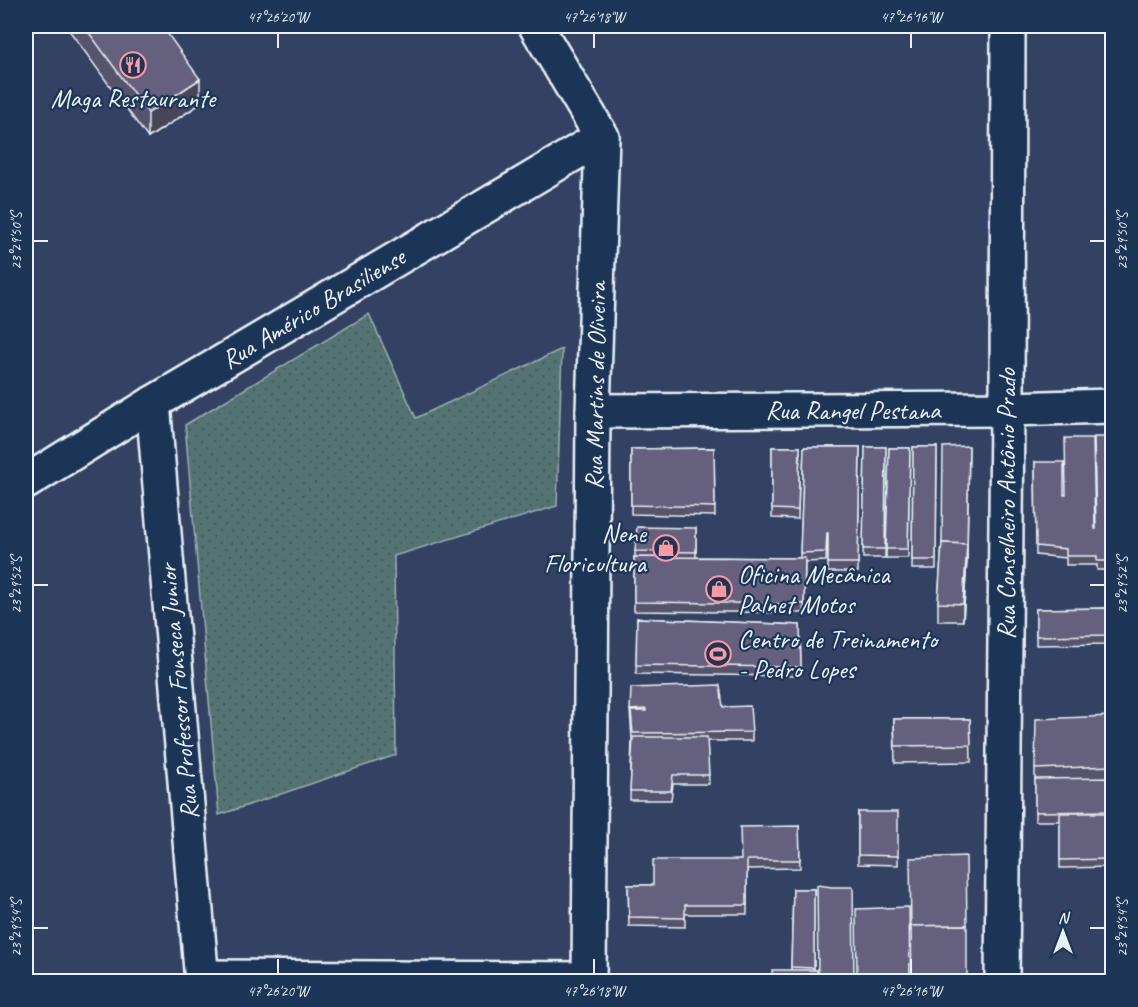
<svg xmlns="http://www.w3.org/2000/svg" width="1138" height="1007" font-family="Caveat,sans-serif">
  <defs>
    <pattern id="grass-dots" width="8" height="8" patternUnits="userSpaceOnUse" patternTransform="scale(1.5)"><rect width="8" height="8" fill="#547372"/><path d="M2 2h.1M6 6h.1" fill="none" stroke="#4c5b5c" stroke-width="1.8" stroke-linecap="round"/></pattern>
  </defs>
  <rect width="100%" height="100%" fill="#334262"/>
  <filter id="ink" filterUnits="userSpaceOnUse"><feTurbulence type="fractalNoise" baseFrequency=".0167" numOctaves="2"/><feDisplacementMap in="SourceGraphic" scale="12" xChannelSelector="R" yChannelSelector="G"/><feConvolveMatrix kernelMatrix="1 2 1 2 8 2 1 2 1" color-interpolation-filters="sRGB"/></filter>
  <g filter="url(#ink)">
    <polygon fill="url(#grass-dots)" stroke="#9eb2b5" stroke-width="1.5" points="369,314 416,418 562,349 557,506 394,556 396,755 219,815 185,425"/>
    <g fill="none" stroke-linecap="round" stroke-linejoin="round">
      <g stroke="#e8f1f8" stroke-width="38">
        <g id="minor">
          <polyline points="536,26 602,137 593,411 589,982"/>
          <polyline points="153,403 202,982"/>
          <polyline points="593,411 1007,409 1112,406"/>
          <polyline points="26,482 153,403 602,137"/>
          <polyline points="202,977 589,979"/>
          <polyline points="1002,982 1007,409 1008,26"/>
        </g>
      </g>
      <use href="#minor" stroke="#1d3557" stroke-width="33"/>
    </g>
    <g fill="#57536c" stroke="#e8f1f8" stroke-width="1.5">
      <polygon points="66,26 162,26 200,104 148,138"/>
      <polygon points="1113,437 1113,570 1097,570 1097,565 1066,565 1066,558 1036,555 1035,462 1064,495 1096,529"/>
      <polygon points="969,446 967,558 963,621 938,621 938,603 942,543"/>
      <polygon points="772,447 800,447 798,519 772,518"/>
      <polygon points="804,447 860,447 858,572 828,572 828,542 827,542 826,561 805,562 804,613 634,611 634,557 635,557 635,551 696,528 696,557 800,558"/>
      <polygon points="865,447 886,447 885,558 863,558"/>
      <polygon points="913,447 937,447 936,569 912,569"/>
      <polygon points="714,448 715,516 631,514 631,449"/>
      <polygon points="889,448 910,448 908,558 886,558"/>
      <polygon points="1113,608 1113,644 1036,645 1036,609"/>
      <polygon points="637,618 800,625 801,676 636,674"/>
      <polygon points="723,707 752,732 752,741 707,741 709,784 673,784 671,800 630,800 632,739 630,710"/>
      <polygon points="1113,716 1113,867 1060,868 1060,821 1035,821 1035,769"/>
      <polygon points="894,719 970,719 971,762 895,763"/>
      <polygon points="858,812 898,856 898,865 858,864"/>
      <polygon points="799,826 800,868 747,869 747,914 685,914 685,927 629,926 628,885 653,885 741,860"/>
      <polygon points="793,889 814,889 814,970 817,981 772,981 791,970"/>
    </g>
    <g fill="#474458" stroke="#e8f1f8" stroke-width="1.5">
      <polygon points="200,79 200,104 148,138 148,113"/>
      <polygon points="967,544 967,561 963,621 963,604"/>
    </g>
    <g fill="#65617d" stroke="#e8f1f8" stroke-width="1.5">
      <polygon points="84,26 162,26 200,79 148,113"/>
      <polygon points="1094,437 1113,437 1113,561 1097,561 1097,556 1066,556 1066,549 1036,546 1035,462 1064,462 1064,495 1066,495 1065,438 1093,438 1095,529 1096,529"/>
      <polygon points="969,446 967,549 967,544 942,543 943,447"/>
      <polygon points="772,447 800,447 798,510 772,509"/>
      <polygon points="804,447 860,447 858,563 828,563 828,533 827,533 826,552 800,553"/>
      <polygon points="865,447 886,447 885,549 863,549"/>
      <polygon points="913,447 937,447 936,560 912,560"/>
      <polygon points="714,448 715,507 631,505 631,449"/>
      <polygon points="889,448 910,448 908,549 886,549"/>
      <polygon points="637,527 696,528 696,552 635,551"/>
      <polygon points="942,543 967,544 963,604 938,603"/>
      <polygon points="634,557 805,558 804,604 634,602"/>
      <polygon points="1113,608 1113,635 1036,636 1036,609"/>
      <polygon points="637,618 800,625 801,667 636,665"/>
      <polygon points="720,685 723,707 750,706 752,732 633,733 631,711 646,711 646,709 630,710 631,688"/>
      <polygon points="1113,716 1113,766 1035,769 1036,719"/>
      <polygon points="894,719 970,719 971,745 895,746"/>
      <polygon points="633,737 707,737 709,775 673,775 671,791 630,791"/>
      <polygon points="1113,778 1113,811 1035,812 1035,779"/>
      <polygon points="858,812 898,812 898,856 858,855"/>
      <polygon points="1060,813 1113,813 1113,859 1060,860"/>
      <polygon points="799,826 800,860 747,860 747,905 685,905 685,918 629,917 628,885 653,885 653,860 741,860 740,827"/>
      <polygon points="966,856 967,925 911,926 911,932 910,858"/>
      <polygon points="817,885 832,887 853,887 854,981 818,981"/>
      <polygon points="793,889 814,889 814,968 791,967"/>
      <polygon points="909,907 910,981 857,981 856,909"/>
      <polygon points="967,925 967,981 912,981 911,926"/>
      <polygon points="772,970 817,970 817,981 797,981 797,976 796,976 796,981 772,981"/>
    </g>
  </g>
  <path fill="none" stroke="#e8f1f8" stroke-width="2" d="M278 33V48M594 33V48M911 33V48M33 241H48M1090 241H1105M33 585H48M1090 585H1105M33 928H48M1090 928H1105M278 959V974M594 959V974M911 959V974"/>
  <defs>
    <g id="restaurant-ring" transform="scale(1.35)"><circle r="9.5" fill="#1d3557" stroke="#ff9aa2" stroke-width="1.5"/><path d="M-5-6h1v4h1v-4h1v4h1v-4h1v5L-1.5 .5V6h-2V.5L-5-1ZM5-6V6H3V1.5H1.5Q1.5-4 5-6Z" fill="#ff9aa2"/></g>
    <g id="shop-ring" transform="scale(1.35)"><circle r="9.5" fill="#1d3557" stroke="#ff9aa2" stroke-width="1.5"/><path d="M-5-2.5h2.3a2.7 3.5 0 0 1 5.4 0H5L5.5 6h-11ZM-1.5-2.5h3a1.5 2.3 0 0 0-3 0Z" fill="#ff9aa2"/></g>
    <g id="stadium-ring" transform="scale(1.35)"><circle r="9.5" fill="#1d3557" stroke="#ff9aa2" stroke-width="1.5"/><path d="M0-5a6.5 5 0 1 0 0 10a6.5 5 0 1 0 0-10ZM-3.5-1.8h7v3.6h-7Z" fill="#ff9aa2"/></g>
  </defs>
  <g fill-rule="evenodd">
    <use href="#restaurant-ring" x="133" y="65"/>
    <use href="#shop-ring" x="666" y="548"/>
    <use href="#shop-ring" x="719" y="589"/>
    <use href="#stadium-ring" x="718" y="654"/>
  </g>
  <g text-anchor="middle" stroke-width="4.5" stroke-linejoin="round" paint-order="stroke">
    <g font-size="26" fill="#e8f1f8" stroke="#1d3557" text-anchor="start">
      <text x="133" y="107" text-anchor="middle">Maga Restaurante</text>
      <text x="646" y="542" text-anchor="end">Nene<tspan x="646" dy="30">Floricultura</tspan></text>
      <text x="738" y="583">Oficina Mecânica<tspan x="738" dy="30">Palnet Motos</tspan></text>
      <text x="738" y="648">Centro de Treinamento<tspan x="738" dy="30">- Pedro Lopes</tspan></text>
    </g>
    <g font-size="26" fill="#e8f1f8" stroke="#1d3557">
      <text transform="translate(313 308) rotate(-31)" y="9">Rua Américo Brasiliense</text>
      <text transform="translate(595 386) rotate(-89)" y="9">Rua Martins de Oliveira</text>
      <text x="853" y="419">Rua Rangel Pestana</text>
      <text transform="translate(1006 504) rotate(-90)" y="9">Rua Conselheiro Antônio Prado</text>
      <text transform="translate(178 692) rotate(-95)" y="9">Rua Professor Fonseca Junior</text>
    </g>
  </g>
  <rect width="1138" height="1007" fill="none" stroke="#1d3557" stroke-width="66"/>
  <g transform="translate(1063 932)" stroke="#1d3557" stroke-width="4.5" paint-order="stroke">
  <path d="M0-4.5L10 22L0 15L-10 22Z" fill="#e8f1f8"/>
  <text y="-9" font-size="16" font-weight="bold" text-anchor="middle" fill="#e8f1f8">N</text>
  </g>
  <rect x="33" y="33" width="1072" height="941" fill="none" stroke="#e8f1f8" stroke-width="2"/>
  <g font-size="15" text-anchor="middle" fill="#e8f1f8">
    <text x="278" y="22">47°26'20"W</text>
    <text x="594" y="22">47°26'18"W</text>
    <text x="911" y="22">47°26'16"W</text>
    <text transform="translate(16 241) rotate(-90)" y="5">23°29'50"S</text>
    <text transform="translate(1122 241) rotate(-90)" y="5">23°29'50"S</text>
    <text transform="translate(16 585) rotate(-90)" y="5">23°29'52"S</text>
    <text transform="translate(1122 585) rotate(-90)" y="5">23°29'52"S</text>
    <text transform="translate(16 928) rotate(-90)" y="5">23°29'54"S</text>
    <text transform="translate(1122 928) rotate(-90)" y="5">23°29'54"S</text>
    <text x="278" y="996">47°26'20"W</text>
    <text x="594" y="996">47°26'18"W</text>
    <text x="911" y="996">47°26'16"W</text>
  </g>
</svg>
